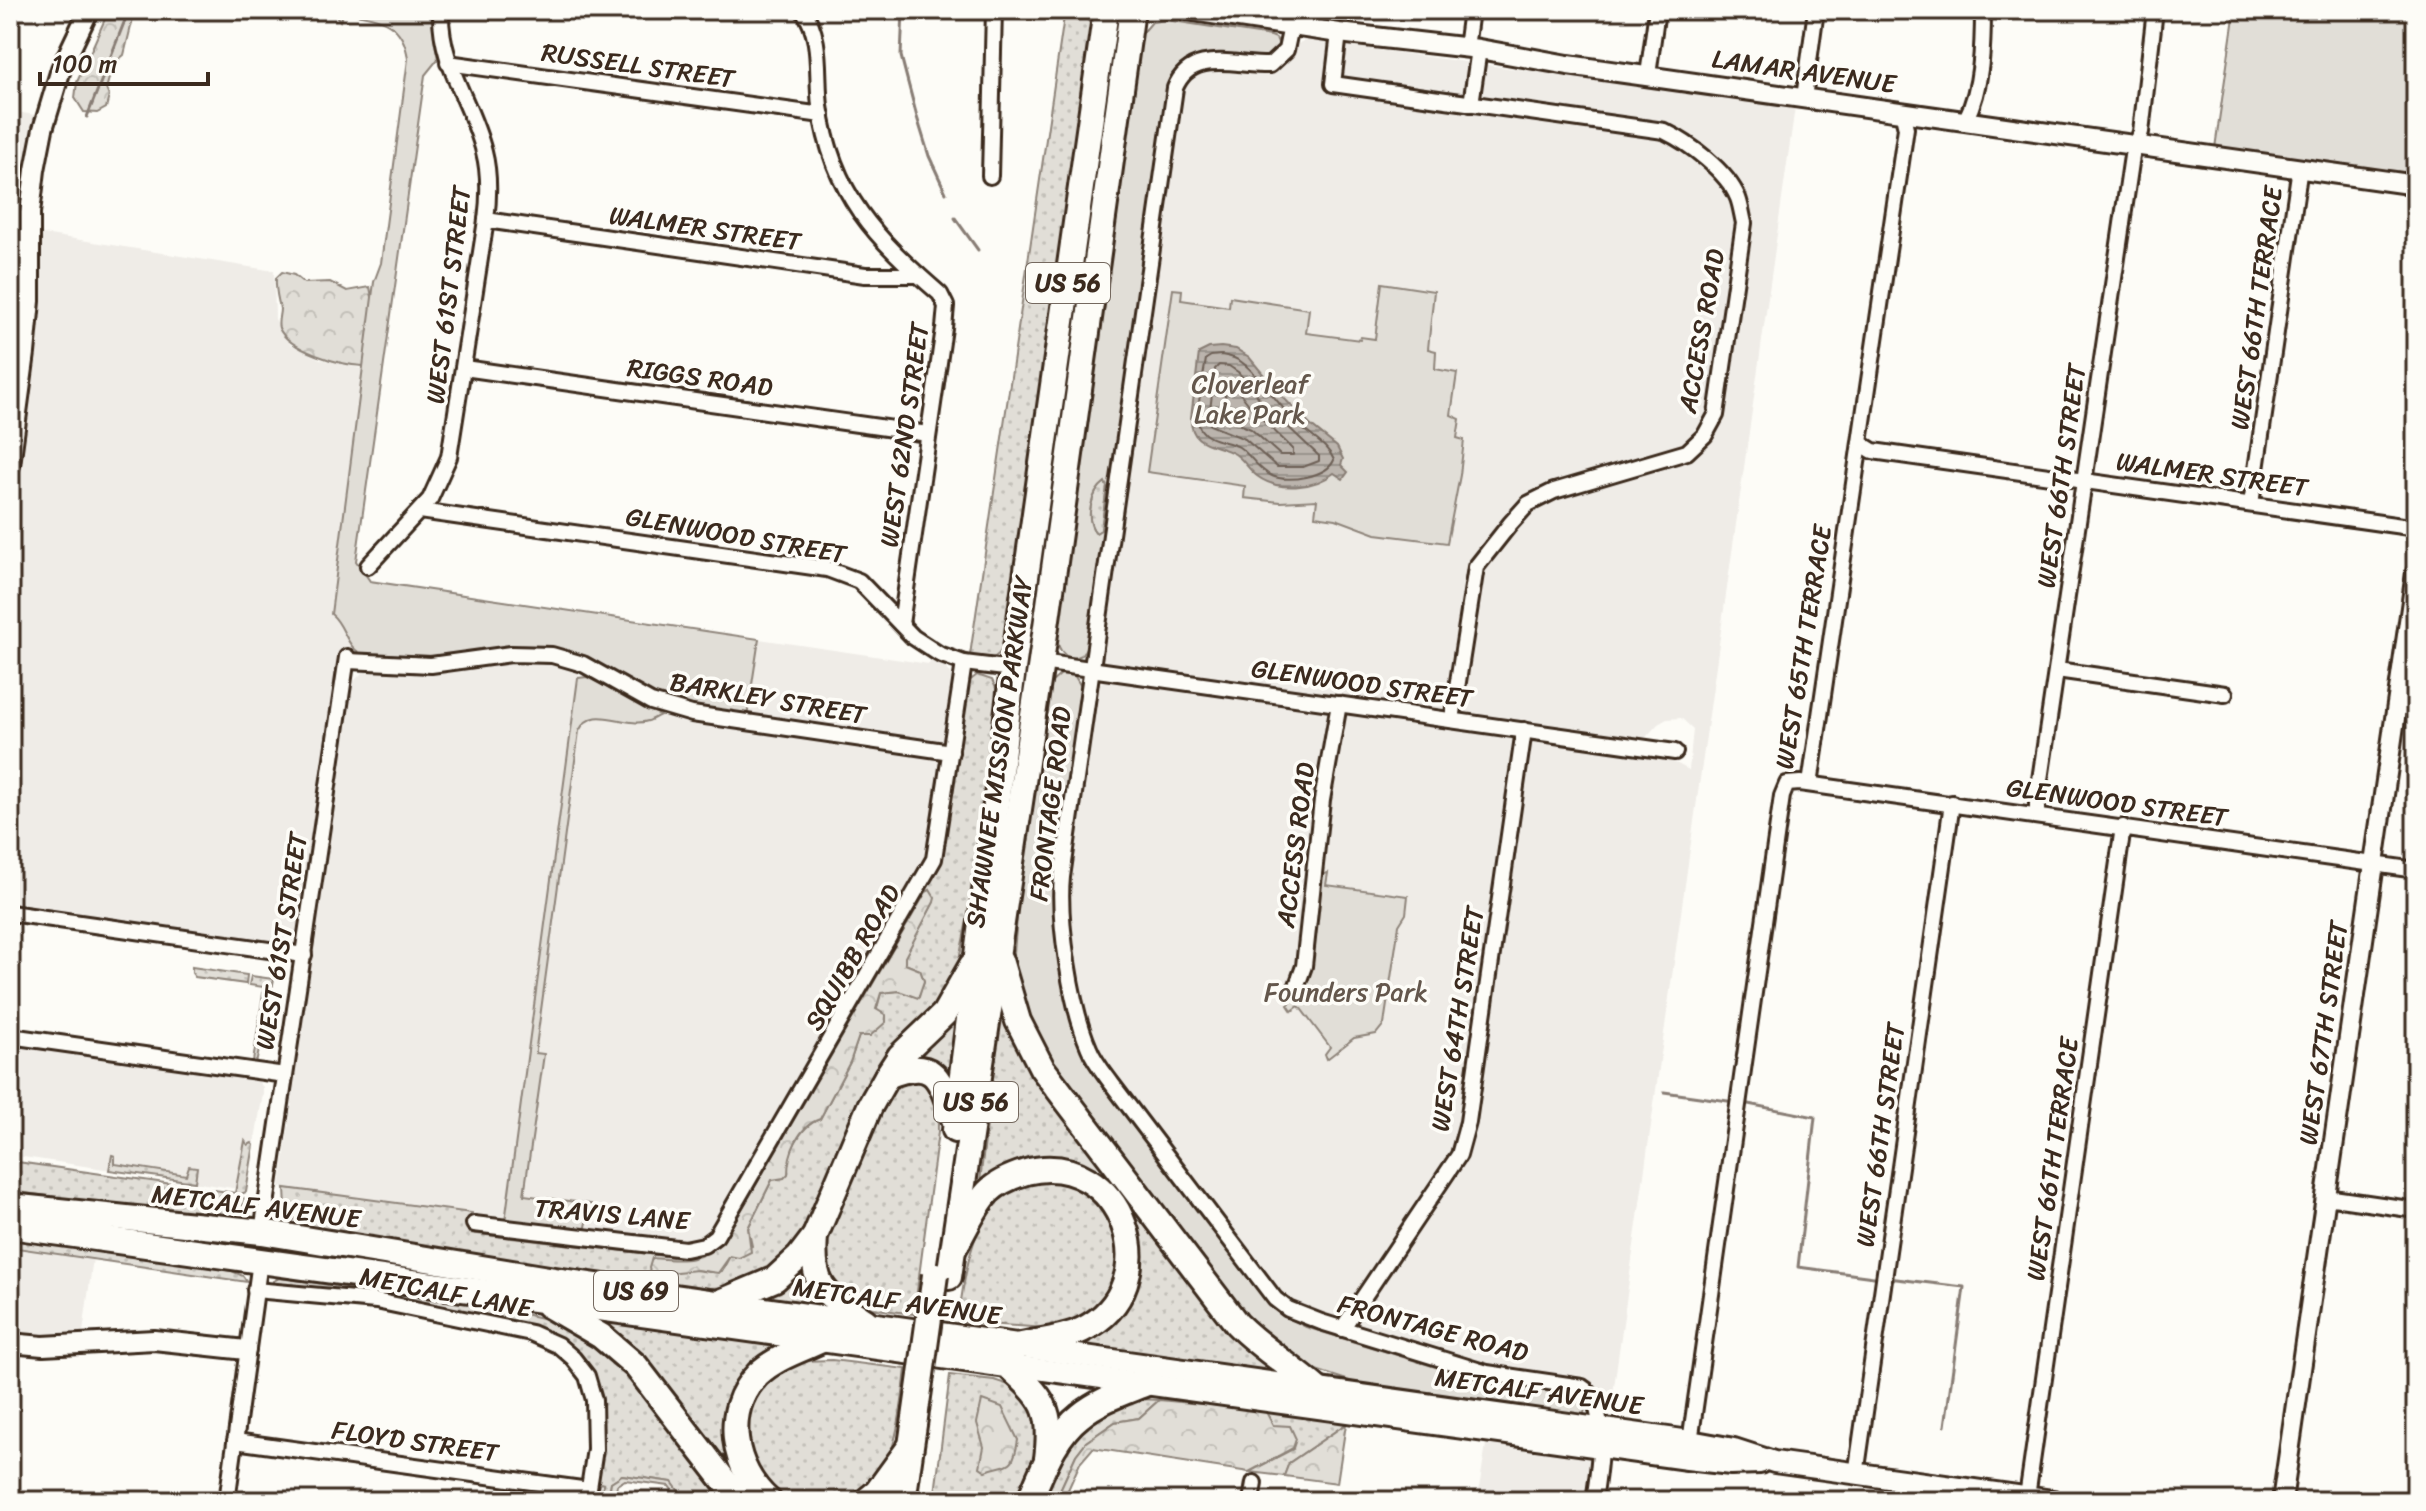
<svg xmlns="http://www.w3.org/2000/svg" width="2426" height="1511" font-family="Sriracha,sans-serif">
  <defs>
    <pattern id="grass-dots" width="8" height="8" patternUnits="userSpaceOnUse" patternTransform="scale(2)"><rect width="8" height="8" fill="#e1ded7"/><path d="M2 2h.1M6 6h.1" fill="none" stroke="#c2bfb8" stroke-width="1.8" stroke-linecap="round"/></pattern>
    <pattern id="forest-crowns" width="20" height="18" patternUnits="userSpaceOnUse" patternTransform="scale(2)"><rect width="20" height="18" fill="#e1ded7"/><path d="M2 6a3 3 0 1 1 6 0M12 15a3 3 0 1 1 6 0" fill="none" stroke="#c2bfb8"/></pattern>
    <pattern id="water-rules" width="6" height="5" patternUnits="userSpaceOnUse" patternTransform="scale(2)"><rect width="6" height="5" fill="#bbb4ad"/><path d="M0 2.5h6" fill="none" stroke="#99938c"/></pattern>
  </defs>
  <rect width="100%" height="100%" fill="#fdfcf7"/>
  <filter id="ink" filterUnits="userSpaceOnUse"><feTurbulence type="fractalNoise" baseFrequency=".0125" numOctaves="2"/><feDisplacementMap in="SourceGraphic" scale="16" xChannelSelector="R" yChannelSelector="G"/><feConvolveMatrix kernelMatrix="1 2 1 2 8 2 1 2 1" color-interpolation-filters="sRGB"/></filter>
  <g filter="url(#ink)">
    <g fill="#efece7">
      <polygon points="1305,40 1795,107 1609,1422 1606,1421 1604,1398 1598,1388 1584,1376 1515,1370 1465,1361 1302,1310 1278,1294 1103,1062 1088,1030 1076,979 1067,917 1068,881 1095,692 1098,684 1107,679 1668,759 1689,770 1693,729 1681,718 1667,719 1658,724 1646,737 1629,739 1116,666 1108,663 1101,656 1179,97 1184,82 1196,69 1227,68 1265,73 1272,72 1285,61 1299,43"/>
      <polygon points="10,111 35,115 21,195 18,312 10,384"/>
      <polygon points="37,233 274,271 275,319 290,344 320,359 364,369 333,596 335,616 352,648 336,657 336,679 299,932 289,946 10,906 10,527 40,314"/>
      <polygon points="759,639 929,664 931,660 945,667 952,675 952,682 944,740 938,743 747,717"/>
      <polygon points="524,661 556,664 579,672 505,1222 471,1218 471,1213 280,1187 350,685 362,673 375,669 448,672"/>
      <polygon points="660,715 695,724 933,758 938,761 941,768 925,861 714,1226 702,1239 685,1243 580,1231 524,1196 544,1055 536,1053 536,1047 579,731 583,723 597,717 646,722"/>
      <polygon points="10,1044 257,1080 263,1087 263,1094 246,1190 10,1155"/>
      <polygon points="10,1247 93,1258 82,1340 10,1338"/>
      <polygon points="1487,1438 1590,1455 1593,1459 1589,1501 1477,1501"/>
    </g>
    <g fill="url(#grass-dots)" stroke="#8e847a" stroke-width="2" fill-rule="evenodd">
      <path d="M1065 10 1082 11 1091 25 1004 643C999 662 986 661 970 655Z"/>
      <path d="M1105 482 1107 487 1101 530 1096 533C1084 520 1091 492 1105 482Z"/>
      <path d="M977 675 992 680 996 688V697L973 891 956 975 787 1259 736 1287 708 1288 593 1273 299 1226 292 1222 295 1218 286 1208 285 1188 472 1213 470 1233 675 1257C701 1257 716 1249 730 1227L934 872 945 835 966 688 968 682ZM930 890 934 902 905 956V964L920 970 924 981 919 997 899 991 881 993 870 1036H859L850 1062 820 1119C798 1126 788 1156 784 1178L772 1180 748 1228 752 1246 730 1256 722 1271C712 1274 706 1271 696 1270 680 1269 666 1275 650 1271 658 1267 667 1261 675 1260 701 1256 703 1259 724 1240L926 892Z"/>
      <polygon points="192,967 247,975 246,984 195,977 192,973"/>
      <polygon points="251,976 274,979 256,1064 227,1060 253,1062 264,987 249,985"/>
      <polygon points="1002,1003 1292,1375 1076,1345 1138,1256 1081,1170 979,1189"/>
      <polygon points="957,1009 949,1076 906,1062"/>
      <polygon points="928,1079 938,1098 938,1132 914,1314 870,1308 847,1301 822,1268 822,1250 880,1106 896,1082"/>
      <polygon points="245,1141 248,1145 252,1143 254,1145 246,1192 231,1198 232,1200 242,1197 245,1199 241,1215 233,1221 10,1191 10,1161 235,1193"/>
      <polygon points="112,1155 115,1156 115,1164 186,1175 189,1166 197,1167 195,1182 109,1170"/>
      <path d="M1028 1180 1067 1181 1101 1202 1122 1249 1112 1291 1082 1322 1046 1328 958 1322C963 1283 972 1217 1005 1192 1011 1187 1020 1184 1028 1180Z"/>
      <polygon points="10,1236 232,1271 243,1276 247,1282 10,1247"/>
      <polygon points="805,1259 828,1308 751,1297"/>
      <polygon points="279,1278 489,1306 555,1321 613,1355 730,1501 686,1501 671,1482 622,1475 611,1482 608,1501 601,1501 603,1484 598,1482 603,1424 600,1396 560,1342 274,1286 273,1281"/>
      <polygon points="579,1316 785,1345 734,1397 757,1501 748,1501"/>
      <path d="M832 1360 906 1369C903 1396 898 1444 884 1467 876 1479 865 1490 855 1501H784L754 1471 743 1428 759 1387 788 1365 803 1361Z"/>
      <polygon points="950,1375 994,1380 1018,1388 1039,1419 1036,1455 1019,1501 934,1501"/>
      <polygon points="1141,1399 1159,1400 1139,1418 1115,1422 1086,1442 1076,1455 1055,1501 1040,1501 1079,1424 1132,1400"/>
      <polygon points="1265,1410 1347,1418 1346,1424 1289,1463 1284,1476 1249,1472 1293,1449 1273,1426"/>
    </g>
    <g fill="url(#forest-crowns)" stroke="#8e847a" stroke-width="2">
      <polygon points="109,10 135,10 124,55 113,64 106,89 109,96 106,108 97,113 84,112 75,98 77,82"/>
      <path d="M282 272 294 275 304 283 330 282 347 291 370 287 373 302 366 363 363 366C341 365 289 351 279 328 277 322 280 315 280 309 278 298 275 290 276 278Z"/>
      <path d="M930 890 935 898 934 902 905 957V964L920 970 924 981 918 998 899 991 881 993 876 1009 886 1015V1022L870 1036H859L850 1062 820 1119C798 1126 788 1154 788 1174L784 1178 772 1180 748 1228 751 1252 739 1258 730 1256 718 1273 697 1270 666 1273 650 1272 649 1268 652 1258C684 1261 699 1263 724 1240L926 892Z"/>
      <path d="M982 1400 1002 1407 1018 1440C1013 1472 1008 1462 986 1471L980 1467 984 1447 977 1423Z"/>
      <polygon points="1159,1400 1265,1410 1273,1425 1290,1426 1296,1439 1293,1448 1249,1472 1093,1448 1080,1463 1063,1501 1055,1501 1076,1455 1086,1442 1115,1422 1139,1418"/>
      <polygon points="1346,1424 1337,1483 1284,1476 1289,1463"/>
    </g>
    <g fill="#e1ded7" stroke="#8e847a" stroke-width="2" fill-rule="evenodd">
      <path d="M332 10H434V38L438 59 425 75 356 561 370 581 759 639 747 717 665 702 580 659H452L367 656C344 649 347 627 331 614L374 282 381 263 408 59C403 20 378 18 344 12L340 21Z"/>
      <polygon points="2235,10 2416,10 2416,175 2215,148"/>
      <path d="M1166 20 1271 36 1276 38C1296 73 1209 51 1195 57 1182 61 1174 70 1168 82L1087 646 1082 655 1072 659C1048 651 1059 619 1061 599L1141 35 1152 22ZM1105 482 1107 487 1101 530 1096 533C1084 520 1091 492 1105 482Z"/>
      <polygon points="1382,283 1434,291 1428,349 1436,351 1435,369 1457,373 1451,415 1460,419 1457,438 1464,440 1460,475 1447,543 1376,534 1336,519 1315,516 1317,500 1280,502 1244,498 1245,486 1147,472 1173,289 1182,290 1181,300 1229,307 1230,297 1309,309 1306,333 1360,340 1361,337 1375,339"/>
      <polygon points="1061,674 1074,675 1082,688 1053,885 1056,934 1076,1031 1081,1049 1093,1071 1264,1297 1283,1315 1306,1327 1491,1384 1575,1394 1585,1401 1586,1407 1583,1416 1576,1418 1359,1384 1316,1370 1282,1352 1256,1332 1038,1046 1017,987 1014,953 1018,905 1030,809 1042,750 1050,688 1052,682"/>
      <path d="M587 677 660 715C658 716 650 721 648 721 625 729 593 702 579 731L536 1047V1053L544 1054 524 1195 591 1204 586 1227 580 1231 505 1222 578 678Z"/>
      <polygon points="1328,873 1326,885 1408,896 1406,914 1399,925 1384,1024 1376,1034 1354,1038 1327,1059 1325,1054 1330,1047 1299,1006 1292,1011 1288,1005 1300,991 1319,879 1321,875"/>
      <polygon points="622,1475 672,1482 686,1501 680,1501 669,1486 625,1480 617,1485 614,1501 608,1501 611,1482"/>
    </g>
    <path fill="url(#water-rules)" stroke="#887d74" stroke-width="2" d="M1221 347 1236 349 1249 357 1277 391 1310 425 1337 447 1343 459 1341 465 1348 472 1343 479 1334 473C1314 489 1278 492 1257 476 1249 470 1244 460 1235 454 1216 443 1190 447 1191 418L1199 353 1209 348Z"/>
    <g fill="none" stroke-linecap="round" stroke-linejoin="round">
      <g stroke="#6e6157" stroke-width="2">
        <path d="M1221 355C1230 356 1237 358 1244 364 1268 384 1283 414 1308 433 1318 441 1329 448 1334 460 1327 477 1288 483 1272 476 1258 470 1251 455 1239 447 1227 440 1208 442 1200 428 1194 416 1204 374 1206 359L1211 356Z"/>
        <polygon points="1219,365 1229,366 1238,372 1264,404 1319,456 1319,461 1303,467 1277,467 1245,439 1210,425 1209,419 1215,369"/>
        <polygon points="1227,382 1232,383 1254,411 1293,449 1293,455 1280,455 1251,429 1222,417"/>
      </g>
      <g stroke="#887d74" stroke-width="3">
        <polyline points="903,10 901,56 917,117 929,156 946,193"/>
        <polyline points="87,117 129,10"/>
        <polyline points="955,218 978,250"/>
        <polyline points="1664,1092 1735,1102"/>
        <polyline points="1743,1103 1815,1117 1798,1267 1881,1278"/>
        <polyline points="1888,1278 1964,1287 1945,1426"/>
      </g>
      <g stroke="#3b2a1e" stroke-width="20">
        <g id="street">
          <path d="M803 10C823 39 816 72 820 106 832 194 876 239 940 294L946 306 944 328 901 624"/>
          <path d="M1291 26 1286 50 1270 65C1235 66 1191 48 1175 88L1062 877C1058 920 1071 1007 1089 1048 1094 1061 1104 1073 1112 1084L1275 1299 1288 1309 1321 1322 1487 1373 1582 1387C1611 1404 1598 1472 1594 1501"/>
          <path d="M1339 33 1333 84 1664 131C1689 143 1727 171 1738 198 1741 206 1742 215 1744 223L1716 415 1705 435 1687 452 1554 491 1528 504 1510 524 1476 567 1452 720"/>
          <polyline points="1466,48 1471,10"/>
          <polyline points="448,63 822,115"/>
          <polyline points="1648,75 1657,10"/>
          <polyline points="1804,98 1816,10"/>
          <polyline points="1471,104 1479,49"/>
          <path d="M1966 119C1982 88 1983 45 1983 10"/>
          <polyline points="990,176 994,10"/>
          <polyline points="486,220 865,275 918,275"/>
          <polyline points="464,368 928,434"/>
          <polyline points="1860,443 1873,451 2416,528"/>
          <polyline points="2251,504 2300,167"/>
          <polyline points="420,511 827,569 859,581 913,637 939,654 964,663 1013,669"/>
          <path d="M368 566 430 499 449 457 486 220C489 197 490 175 484 152 472 102 439 64 441 10"/>
          <polyline points="348,661 431,665 511,654 552,655 583,664 651,702 692,714 951,752"/>
          <polyline points="1041,662 1675,752"/>
          <polyline points="2057,670 2225,694"/>
          <polyline points="1810,784 1906,128 1902,111"/>
          <polyline points="2037,815 2037,800 2132,156 2141,132 2155,10"/>
          <polyline points="10,913 304,955"/>
          <polyline points="1295,991 1304,966 1322,800 1339,704"/>
          <polyline points="10,1036 285,1075"/>
          <polyline points="2326,1197 2416,1210"/>
          <polyline points="474,1224 685,1249 704,1245 716,1236 934,859 964,663"/>
          <polyline points="262,1232 347,657"/>
          <polyline points="255,1290 376,1301 531,1333 558,1345 573,1358 587,1376 594,1400 595,1449 587,1501"/>
          <polyline points="1342,1329 1459,1155 1468,1122 1524,730"/>
          <polyline points="235,1441 589,1490"/>
          <polyline points="1689,1449 1782,796 1787,784 1800,783 2416,870"/>
          <polyline points="1856,1475 1952,803"/>
          <polyline points="2027,1497 2123,827"/>
          <polyline points="227,1501 260,1261"/>
          <polyline points="1251,1501 1254,1483"/>
        </g>
      </g>
      <g stroke="#3b2a1e" stroke-width="24">
        <g id="secondary">
          <polyline points="1186,10 1339,33 1479,49 1568,65 2416,185"/>
          <polyline points="10,465 25,353 30,301 30,213 35,170 43,129 61,69 89,10"/>
          <polyline points="10,1343 43,1346 154,1340 246,1350"/>
          <polyline points="2282,1501 2416,573"/>
        </g>
      </g>
      <g stroke="#3b2a1e" stroke-width="26">
        <g id="primary">
          <polyline points="1028,1348 1690,1441 1734,1449 1774,1462 2053,1501"/>
          <polyline points="1007,1365 1687,1459 1731,1464 1760,1463"/>
        </g>
      </g>
      <g stroke="#3b2a1e" stroke-width="30">
        <g id="highway">
          <path d="M1000 960 1018 1021 1042 1068 1237 1324C1262 1349 1291 1366 1317 1389"/>
          <path d="M887 1076C936 1057 939 1077 954 1119"/>
          <polyline points="955,1130 1013,669 1106,10"/>
          <path d="M10 1206 262 1232 555 1280 1017 1346C1038 1341 1063 1339 1082 1330 1173 1285 1121 1147 1026 1172 1013 1176 998 1182 988 1192 974 1207 964 1232 953 1250"/>
          <path d="M10 1226 1007 1365C1044 1399 1053 1407 1047 1459"/>
          <path d="M815 1236C811 1288 824 1293 865 1321"/>
          <polyline points="949,1277 1041,662 1132,10"/>
          <polyline points="718,1303 775,1279 799,1257 815,1236 870,1106 887,1076 900,1056 944,1014 972,965"/>
          <polyline points="548,1305 601,1336 636,1366 740,1501"/>
          <path d="M769 1501C733 1470 721 1411 758 1374 776 1357 803 1349 824 1339"/>
          <polyline points="866,1501 877,1492 909,1448"/>
          <polyline points="903,1501 916,1411"/>
          <path d="M1029 1501C1042 1472 1054 1436 1080 1416 1099 1400 1125 1392 1147 1383"/>
        </g>
      </g>
      <use href="#street" stroke="#fdfcf7" stroke-width="14"/>
      <use href="#secondary" stroke="#fdfcf7" stroke-width="18"/>
      <use href="#primary" stroke="#fdfcf7" stroke-width="20"/>
      <use href="#highway" stroke="#fdfcf7" stroke-width="24"/>
      <g stroke="#3b2a1e" stroke-width="30" stroke-linecap="butt">
        <polyline id="highway-bridge" points="916,1411 935,1275"/>
      </g>
      <use href="#highway-bridge" stroke="#fdfcf7" stroke-width="24"/>
    </g>
  </g>
  <g text-anchor="middle" stroke-width="7" stroke-linejoin="round" paint-order="stroke">
    <g fill="#fdfcf7" stroke="#75695f" stroke-width="2">
      <rect x="1026" y="263" width="84" height="40" rx="6"/>
      <rect x="934" y="1082" width="84" height="40" rx="6"/>
      <rect x="594" y="1271" width="84" height="40" rx="6"/>
    </g>
    <g font-size="24" font-weight="bold" fill="#3b2a1e">
      <text x="1068" y="291">US 56</text>
      <text x="976" y="1110">US 56</text>
      <text x="636" y="1299">US 69</text>
    </g>
    <g font-size="26" fill="#3b2a1e" stroke="#fdfcf7">
      <text transform="translate(638 65) rotate(8)" y="9">RUSSELL STREET</text>
      <text transform="translate(1804 71) rotate(8)" y="9">LAMAR AVENUE</text>
      <text transform="translate(705 228) rotate(8)" y="9">WALMER STREET</text>
      <text transform="translate(448 295) rotate(-83)" y="9">WEST 61ST STREET</text>
      <text transform="translate(2256 308) rotate(-82)" y="9">WEST 66TH TERRACE</text>
      <text transform="translate(1701 331) rotate(-80)" y="9">ACCESS ROAD</text>
      <text transform="translate(700 377) rotate(8)" y="9">RIGGS ROAD</text>
      <text transform="translate(904 435) rotate(-82)" y="9">WEST 62ND STREET</text>
      <text transform="translate(2212 474) rotate(8)" y="9">WALMER STREET</text>
      <text transform="translate(2061 476) rotate(-82)" y="9">WEST 66TH STREET</text>
      <text transform="translate(736 535) rotate(10)" y="9">GLENWOOD STREET</text>
      <text transform="translate(1803 647) rotate(-81)" y="9">WEST 65TH TERRACE</text>
      <text transform="translate(1362 683) rotate(8)" y="9">GLENWOOD STREET</text>
      <text transform="translate(768 698) rotate(10)" y="9">BARKLEY STREET</text>
      <text transform="translate(999 752) rotate(-82)" y="9">SHAWNEE MISSION PARKWAY</text>
      <text transform="translate(2117 802) rotate(8)" y="9">GLENWOOD STREET</text>
      <text transform="translate(1050 804) rotate(-83)" y="9">FRONTAGE ROAD</text>
      <text transform="translate(1295 845) rotate(-83)" y="9">ACCESS ROAD</text>
      <text transform="translate(281 941) rotate(-81)" y="9">WEST 61ST STREET</text>
      <text transform="translate(852 957) rotate(-60)" y="9">SQUIBB ROAD</text>
      <text transform="translate(1457 1019) rotate(-81)" y="9">WEST 64TH STREET</text>
      <text transform="translate(2323 1033) rotate(-82)" y="9">WEST 67TH STREET</text>
      <text transform="translate(1880 1135) rotate(-82)" y="9">WEST 66TH STREET</text>
      <text transform="translate(2052 1159) rotate(-82)" y="9">WEST 66TH TERRACE</text>
      <text transform="translate(256 1206) rotate(7)" y="9">METCALF AVENUE</text>
      <text transform="translate(612 1214) rotate(5)" y="9">TRAVIS LANE</text>
      <text transform="translate(446 1292) rotate(11)" y="9">METCALF LANE</text>
      <text transform="translate(897 1301) rotate(8)" y="9">METCALF AVENUE</text>
      <text transform="translate(1433 1328) rotate(15)" y="9">FRONTAGE ROAD</text>
      <text transform="translate(1539 1391) rotate(8)" y="9">METCALF AVENUE</text>
      <text transform="translate(415 1441) rotate(8)" y="9">FLOYD STREET</text>
    </g>
    <g font-size="26" fill="#64574c" stroke="#fdfcf7">
      <text x="1250" y="393">Cloverleaf<tspan x="1250" dy="30">Lake Park</tspan></text>
      <text x="1346" y="1001">Founders Park</text>
    </g>
  </g>
  <rect width="2426" height="1511" fill="none" stroke="#fdfcf7" stroke-width="40"/>
  <rect x="20" y="20" width="2386" height="1471" fill="none" stroke="#3b2a1e" stroke-width="3" filter="url(#ink)"/>
  <path d="M40 72v12h168v-12" fill="none" stroke="#3b2a1e" stroke-width="4"/>
  <text x="52" y="72" font-size="24" fill="#3b2a1e" stroke="#fdfcf7" stroke-width="6" paint-order="stroke">100 m</text>
</svg>
